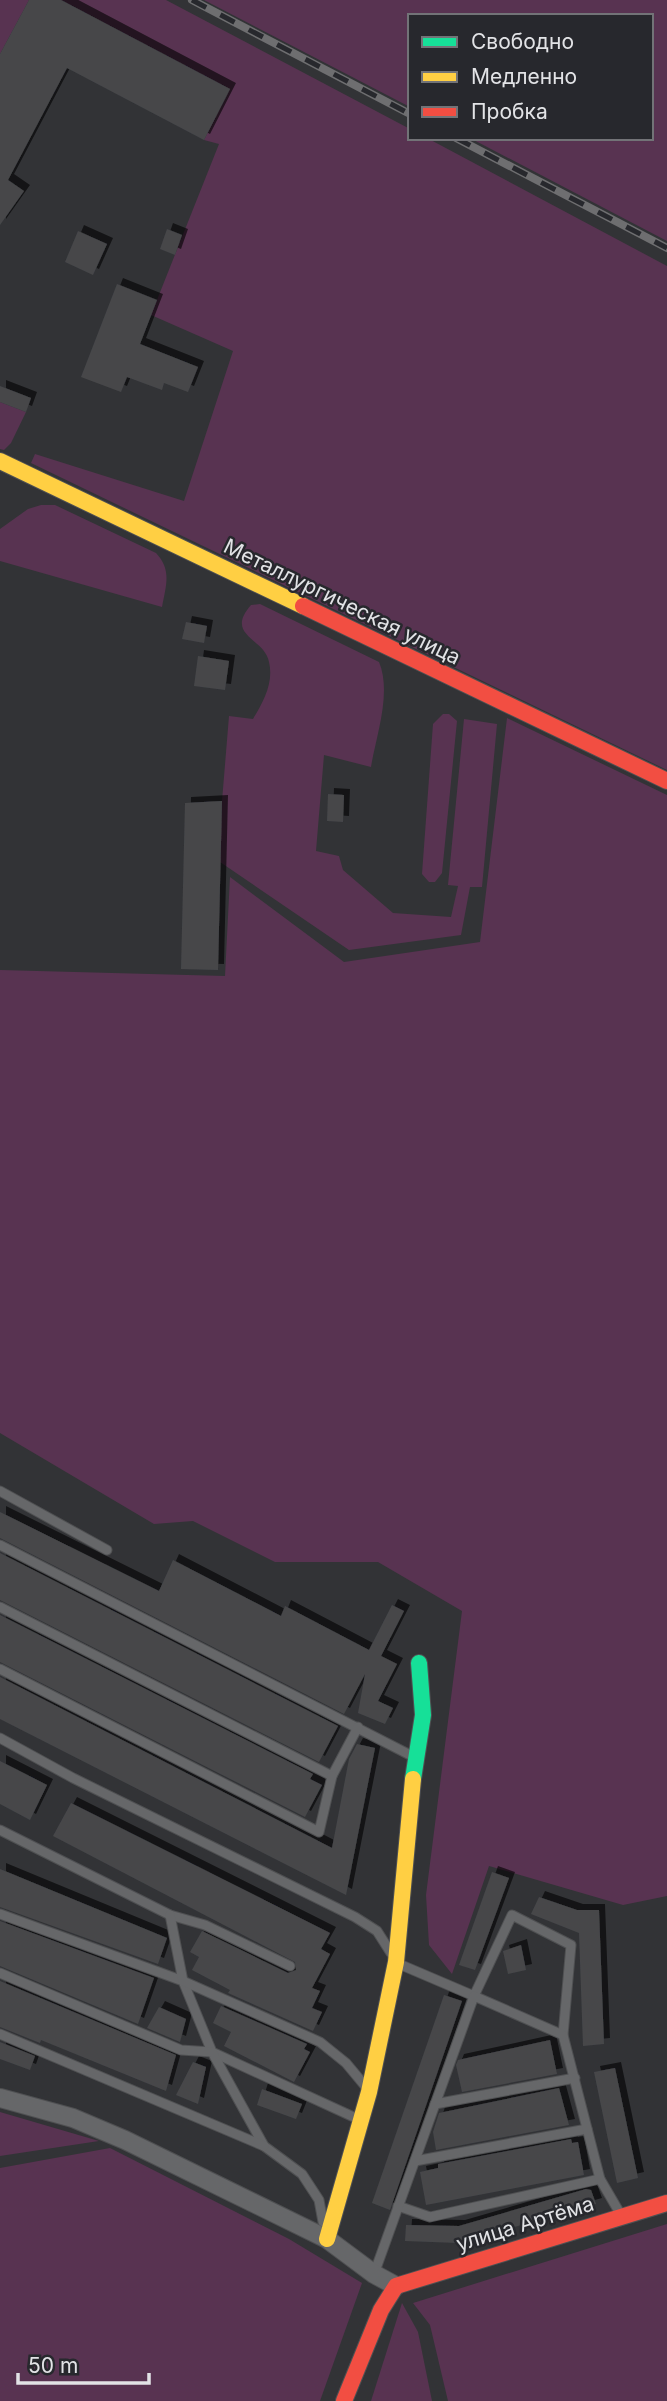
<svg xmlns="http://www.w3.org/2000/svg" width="667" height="2401" font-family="Inter,sans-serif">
  <defs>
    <filter id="shadow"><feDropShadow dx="6" dy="-6" stdDeviation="0" flood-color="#0009"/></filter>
  </defs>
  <rect width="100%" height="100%" fill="#323336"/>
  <g fill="#583351">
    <polygon points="0,0 29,0 0,54"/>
    <polygon points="61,0 166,0 410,129 410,138 427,138 667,266 667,770 31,463 35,454 184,501 233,351 151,315 219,144 204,140 230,89"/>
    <polygon points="204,0 667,0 667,241 470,138 651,138 651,16 410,16 410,107"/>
    <polygon points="0,402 26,412 11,443 4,450 0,449"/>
    <path d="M41 505H55L156 553C172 570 166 585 162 607L0 561V529L28 509Z"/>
    <path d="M260 604 379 662C392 693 376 736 371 767L324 755 316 851 339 856 343 870 393 913 451 917 458 886 448 885 464 719 497 724 482 887H470L461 935 349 950 220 862 222 801 229 716 253 719C263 702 274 683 269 662 265 638 224 636 251 605Z"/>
    <polygon points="443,714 449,714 457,721 442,873 435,882 429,882 422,874 433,724"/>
    <polygon points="507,718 667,795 667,1896 623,1905 489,1866 452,1974 429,1945 426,1895 462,1611 378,1562 275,1562 193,1521 154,1524 0,1433 0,970 225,976 230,877 344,962 480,942"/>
    <polygon points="0,2112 99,2141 0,2156"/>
    <polygon points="110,2148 289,2239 362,2283 320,2401 0,2401 0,2168"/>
    <polygon points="667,2224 667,2401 448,2401 430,2325 413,2303"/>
    <polygon points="402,2303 418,2332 432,2401 371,2401"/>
  </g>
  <g fill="#46474a" filter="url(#shadow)">
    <polygon points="29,0 61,0 230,89 204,140 67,68 8,180 24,191 0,225 0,54"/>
    <polygon points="167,229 182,235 175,255 160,249"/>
    <polygon points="78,231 107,244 93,275 65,262"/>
    <polygon points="117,284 157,300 140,344 198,367 188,392 164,383 162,390 127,377 121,392 81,377"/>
    <polygon points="0,386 31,398 26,412 0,402"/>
    <polygon points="186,622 207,626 204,643 182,639"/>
    <polygon points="198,656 229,661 225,690 194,686"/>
    <polygon points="328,794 344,795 343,822 327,821"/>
    <polygon points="222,801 218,970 181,969 185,803"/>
    <polygon points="0,1512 159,1591 173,1560 281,1616 285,1606 369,1650 392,1605 404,1611 381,1656 397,1664 378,1701 393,1708 385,1724 358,1713 365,1674 344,1714 0,1538"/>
    <polygon points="0,1553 338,1726 319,1762 0,1600"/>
    <polygon points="0,1615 313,1774 310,1779 322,1785 305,1817 0,1662"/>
    <polygon points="0,1677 332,1848 349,1759 357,1744 375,1748 346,1895 0,1719"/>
    <polygon points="0,1761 47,1785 30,1820 0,1804"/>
    <polygon points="71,1803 330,1933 321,1949 330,1954 312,1988 320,1991 312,2008 322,2012 313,2031 228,1993 230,1990 192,1970 199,1957 190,1952 202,1931 288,1973 296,1970 295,1962 53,1836"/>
    <polygon points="0,1869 167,1938 158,1964 0,1907"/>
    <polygon points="492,1872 509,1878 475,1970 459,1965"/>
    <polygon points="539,1897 577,1910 599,1910 604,2044 583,2046 579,1933 531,1914"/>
    <polygon points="0,1921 154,1978 138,2024 0,1966"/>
    <polygon points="521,1945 526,1970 508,1974 503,1951"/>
    <polygon points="0,1981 176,2055 166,2091 41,2040 40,2043 0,2027"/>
    <polygon points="444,1995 462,2001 390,2210 372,2203"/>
    <polygon points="221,2006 307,2044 304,2049 310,2052 294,2082 224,2046 231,2032 213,2023"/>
    <polygon points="159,2007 186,2019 180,2042 147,2028"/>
    <polygon points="550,2040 557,2074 462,2092 456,2065 458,2060"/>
    <polygon points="0,2042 35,2056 30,2070 0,2059"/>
    <polygon points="193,2062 206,2067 198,2104 176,2095"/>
    <polygon points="615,2068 638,2178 617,2183 594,2072"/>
    <polygon points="559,2088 569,2125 436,2150 433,2132 439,2113"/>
    <polygon points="262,2089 302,2104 296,2119 257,2105"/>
    <polygon points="571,2139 572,2143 578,2142 584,2175 426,2205 420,2172 438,2168 438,2164"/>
    <polygon points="586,2189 591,2190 596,2204 458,2243 405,2241 406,2225 459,2226"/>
  </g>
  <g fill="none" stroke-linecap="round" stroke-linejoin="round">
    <g stroke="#4f5052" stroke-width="11">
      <g id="lane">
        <polyline points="0,1491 107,1550"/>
        <polyline points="0,1545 414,1757"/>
        <polyline points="0,1607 332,1776 358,1727"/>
        <polyline points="0,1669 319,1832 332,1776"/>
        <polyline points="0,1738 73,1778 355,1917 377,1931 391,1953"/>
        <polyline points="0,1830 170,1915 205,1925 290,1966"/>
        <polyline points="0,1914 183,1981 212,2052 358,2119"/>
        <polyline points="170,1915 183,1981 320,2042 346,2063 366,2087"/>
        <polyline points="399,1964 474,1996 512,1915 571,1945 563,2035"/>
        <polyline points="0,1973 181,2050 212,2052 264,2146 302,2174 319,2200 323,2222"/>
        <polyline points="0,2034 264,2146"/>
        <polyline points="435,2104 575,2078"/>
        <polyline points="415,2161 587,2129"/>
        <polyline points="398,2206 430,2217 600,2179"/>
        <polyline points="374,2274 474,1996 563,2035 600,2179 621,2215"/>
      </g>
    </g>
    <g stroke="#4f5052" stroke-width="20">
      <polyline id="street" points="0,2098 73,2118 125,2140 327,2239 374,2274 396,2286"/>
    </g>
    <g stroke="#4f5052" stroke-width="18">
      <polyline id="fast" points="413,1779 423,1715 419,1663"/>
    </g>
    <g stroke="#4f5052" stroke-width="18">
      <g id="slow">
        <polyline points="0,461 303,606"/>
        <polyline points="327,2239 369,2092 396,1962 413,1779"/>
      </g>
    </g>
    <g stroke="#4f5052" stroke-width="18">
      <g id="jam">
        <polyline points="303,606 667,781"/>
        <polyline points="344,2401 381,2310 396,2286 667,2203"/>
      </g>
    </g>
    <use href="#lane" stroke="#666769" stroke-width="9"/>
    <use href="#street" stroke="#666769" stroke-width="18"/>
    <use href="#fast" stroke="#16e098" stroke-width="16"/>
    <use href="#slow" stroke="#ffcf43" stroke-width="16"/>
    <use href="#jam" stroke="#f24e42" stroke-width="16"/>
    <g stroke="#6e6e70" stroke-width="8">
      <g id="rail">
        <polyline points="192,0 410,114"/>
        <polyline points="456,138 667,248"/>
      </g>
    </g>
    <use href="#rail" stroke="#27282d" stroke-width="5" stroke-dasharray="16" stroke-linecap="butt"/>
  </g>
  <g text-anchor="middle" stroke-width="5" stroke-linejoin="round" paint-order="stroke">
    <g font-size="21" fill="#e2e3e6" stroke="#27282d">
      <text transform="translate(342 602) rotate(26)" y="7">Металлургическая улица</text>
      <text transform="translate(525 2224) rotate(-17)" y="7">улица Артёма</text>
    </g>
  </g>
  <rect x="408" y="14" width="245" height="126" fill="#27282d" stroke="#727377" stroke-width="2"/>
  <rect x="422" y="37" width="35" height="10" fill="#16e098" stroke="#727377" stroke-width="2"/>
  <text x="471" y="49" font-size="21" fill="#e2e3e6">Свободно</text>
  <rect x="422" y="72" width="35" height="10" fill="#ffcf43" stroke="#727377" stroke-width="2"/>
  <text x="471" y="84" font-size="21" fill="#e2e3e6">Медленно</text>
  <rect x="422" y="107" width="35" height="10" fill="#f24e42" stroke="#727377" stroke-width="2"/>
  <text x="471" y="119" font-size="21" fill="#e2e3e6">Пробка</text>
  <path d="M18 2373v10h131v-10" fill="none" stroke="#e2e3e6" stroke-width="3.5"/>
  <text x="28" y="2373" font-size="21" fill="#e2e3e6" stroke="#27282d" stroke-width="5" paint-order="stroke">50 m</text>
</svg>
